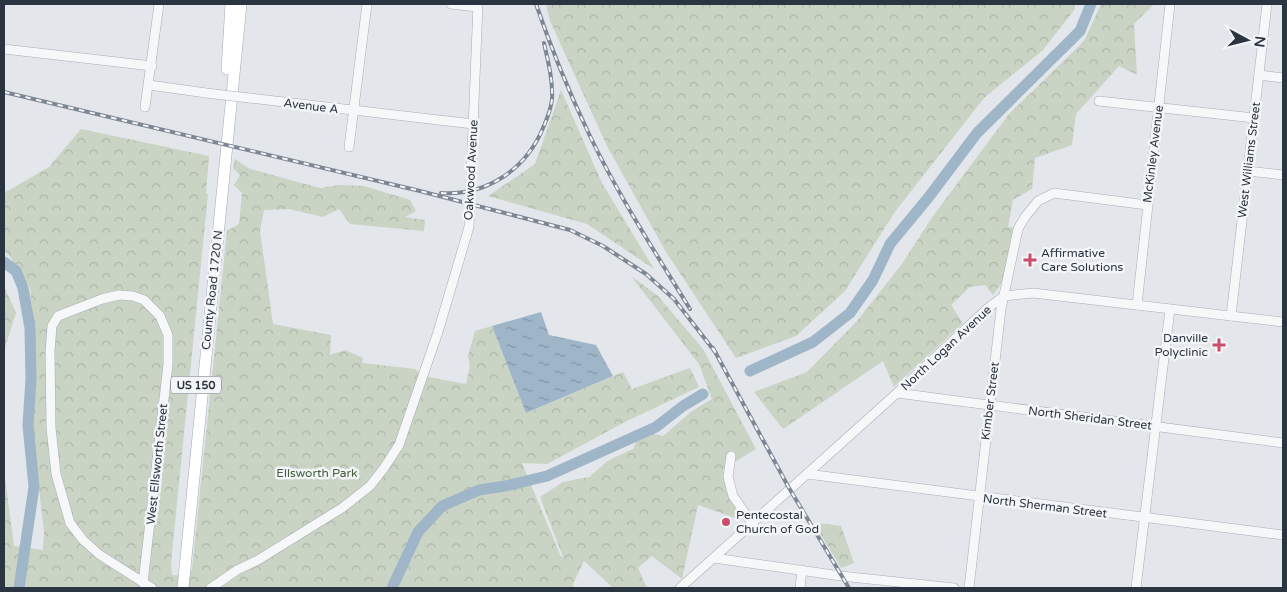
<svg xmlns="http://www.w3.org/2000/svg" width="1287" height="592" font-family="'Varela Round',sans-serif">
  <defs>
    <pattern id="forest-crowns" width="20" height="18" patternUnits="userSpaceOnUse" patternTransform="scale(1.25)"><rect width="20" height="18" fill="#c9d4c4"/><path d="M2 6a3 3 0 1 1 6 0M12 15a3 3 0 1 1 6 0" fill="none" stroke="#adb7aa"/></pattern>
    <pattern id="water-ripples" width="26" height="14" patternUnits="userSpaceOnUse" patternTransform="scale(1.25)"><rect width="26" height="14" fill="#9fb6c9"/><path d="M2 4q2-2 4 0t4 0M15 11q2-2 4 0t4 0" fill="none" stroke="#8295a5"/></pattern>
  </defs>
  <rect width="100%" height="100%" fill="#e3e6eb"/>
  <g fill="url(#forest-crowns)">
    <polygon points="546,4 1075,4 1075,9 1043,50 984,98 894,213 845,291 796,336 736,358 666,252 607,146 550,21"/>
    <polygon points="1101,4 1154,4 1134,24 1137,75 1119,66 1076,114 1072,145 1035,158 1032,189 1013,200 1008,227 1015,228 1005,278 993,295 985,285 970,287 951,305 963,323 894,387 883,361 783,429 754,392 807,372 857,321 902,264 933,216 1009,114 1084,41"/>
    <polygon points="561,90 602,183 654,269 587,224 488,196 535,164"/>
    <polygon points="81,129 209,156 206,193 208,194 171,563 172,575 189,576 192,569 227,231 239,224 242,193 234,185 240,175 233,168 235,159 250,169 320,188 339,185 364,186 410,200 416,211 405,217 425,220 424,231 350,224 339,209 323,217 289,209 264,210 260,231 273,324 331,335 330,355 345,350 363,358 362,363 415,369 423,376 466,384 470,365 468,356 475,331 492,326 526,413 623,372 632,389 690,368 699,387 625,422 547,464 522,463 561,557 563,557 540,497 563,482 589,477 609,460 633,449 641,431 663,436 692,411 712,399 699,364 631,276 658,296 703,349 756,449 723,469 741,520 698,505 682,579 652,556 638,568 647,588 613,588 584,561 573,584 574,588 4,588 4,470 14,546 43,550 44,532 32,429 35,353 30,288 9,255 4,251 4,193 49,167"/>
    <polygon points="4,286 16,313 5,347 4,420"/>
    <polygon points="818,523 841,526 854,563 841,568 815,525"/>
  </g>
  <polygon fill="url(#water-ripples)" points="541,312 549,335 596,345 613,376 526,413 492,326"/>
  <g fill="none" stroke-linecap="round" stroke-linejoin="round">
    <g stroke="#9fb6c9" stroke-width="11">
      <polyline points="4,262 16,271 23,288 30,328 31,379 28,425 34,487 19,588"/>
      <polyline points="750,371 813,342 850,313 873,280 890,244 928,198 977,133 1080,31 1091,4"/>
      <polyline points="392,588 418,532 442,506 479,490 505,486 547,476 656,427 683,406 703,394"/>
    </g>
    <g stroke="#a8adb5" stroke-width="10">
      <g id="minor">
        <polyline points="451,4 477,7"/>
        <polyline points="4,49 152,66"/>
        <polyline points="1259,75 1283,78"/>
        <polyline points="149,85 206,93"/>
        <polyline points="249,98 473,124"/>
        <polyline points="1099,101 1254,118"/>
        <polyline points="145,107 159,4"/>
        <polyline points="349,147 367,4"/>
        <polyline points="1248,171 1283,175"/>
        <polyline points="1137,305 1170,4"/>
        <polyline points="1231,316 1267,4"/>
        <polyline points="897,393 1283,443"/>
        <polyline points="731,456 728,477 733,496 752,523"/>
        <polyline points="807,474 1283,535"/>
        <polyline points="714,558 841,576 954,588"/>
        <polyline points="143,583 168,364 168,335 160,316 144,300 133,296 119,295 102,299 58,316 52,326 50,352 51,428 56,474 70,523 83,540 100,555 152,588"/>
        <polyline points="211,588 237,570 258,560 342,508 370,486 384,468 399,445 438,332 469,227 478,4"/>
        <polyline points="680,588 897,393 988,308 1004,296 1033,293 1283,322"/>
        <polyline points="800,588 802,570"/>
        <polyline points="969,588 1001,309 1018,229 1025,217 1038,201 1054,193 1147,205"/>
        <polyline points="1136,588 1170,309"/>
      </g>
    </g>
    <g stroke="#a2acb6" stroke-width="12">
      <g id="major">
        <polyline points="227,69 231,4"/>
        <polyline points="183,588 241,4"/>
      </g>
    </g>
    <use href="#minor" stroke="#f6f7f9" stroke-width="9"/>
    <use href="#major" stroke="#fff" stroke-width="11"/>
    <g stroke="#7d8794" stroke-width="4">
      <g id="rail">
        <path d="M536 4C551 48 569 92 589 134 618 195 655 252 690 309"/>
        <polyline points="4,92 420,191 570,230 603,246 646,274 674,299 716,353"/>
        <path d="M441 193C487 196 526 169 543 128 547 119 551 109 552 99 553 80 548 61 544 43"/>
        <polyline points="713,348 789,488 849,588"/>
      </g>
    </g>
    <use href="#rail" stroke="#f3f5f8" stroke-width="2" stroke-dasharray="5.5" stroke-linecap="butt"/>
    <g stroke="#a8adb5" stroke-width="10" stroke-linecap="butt">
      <polyline id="minor-bridge" points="206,93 249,98"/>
    </g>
    <use href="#minor-bridge" stroke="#f6f7f9" stroke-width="9"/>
  </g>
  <g fill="#cb4d68" stroke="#f3f5f8" stroke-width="2">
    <path d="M1027.5 252.5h5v5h5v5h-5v5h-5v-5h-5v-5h5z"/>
    <path d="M1216.5 337.5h5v5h5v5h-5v5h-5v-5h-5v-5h5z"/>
    <circle cx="726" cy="522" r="5"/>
  </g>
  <g text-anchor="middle" stroke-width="5" stroke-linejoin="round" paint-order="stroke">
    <rect fill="#f3f5f8" stroke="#676f79" stroke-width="1" x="171" y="376.5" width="50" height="17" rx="4"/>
    <g font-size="11" font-weight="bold" fill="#2b3542">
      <text x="196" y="389">US 150</text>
    </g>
    <g font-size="12" fill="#2b3542" stroke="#f3f5f8">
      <text transform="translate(311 106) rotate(7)" y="4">Avenue A</text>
      <text transform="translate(1153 154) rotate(-83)" y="4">McKinley Avenue</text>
      <text transform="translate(1249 160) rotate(-83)" y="4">West Williams Street</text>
      <text transform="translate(471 170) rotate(-87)" y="4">Oakwood Avenue</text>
      <text transform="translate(212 290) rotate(-84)" y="4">County Road 1720 N</text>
      <text transform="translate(946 348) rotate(-43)" y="4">North Logan Avenue</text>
      <text transform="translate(990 401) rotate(-83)" y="4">Kimber Street</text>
      <text transform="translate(1090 418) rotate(7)" y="4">North Sheridan Street</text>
      <text transform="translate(157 464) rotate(-84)" y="4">West Ellsworth Street</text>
      <text transform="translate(1045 506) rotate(7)" y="4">North Sherman Street</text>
    </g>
    <g font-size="12" fill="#2b3542" stroke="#f3f5f8" text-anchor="start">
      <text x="1041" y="257">Affirmative<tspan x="1041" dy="14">Care Solutions</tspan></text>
      <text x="1208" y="342" text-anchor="end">Danville<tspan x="1208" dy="14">Polyclinic</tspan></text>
      <text x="736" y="519">Pentecostal<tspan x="736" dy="14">Church of God</tspan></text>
    </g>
    <g font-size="12" fill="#425e39" stroke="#f3f5f8">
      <text x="317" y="477">Ellsworth Park</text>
    </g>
  </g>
  <rect width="1287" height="592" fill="none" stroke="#2b3542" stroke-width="10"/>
  <g transform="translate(1247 40) rotate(97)" stroke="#f3f5f8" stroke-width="4" paint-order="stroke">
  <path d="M0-4L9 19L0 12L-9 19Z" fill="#2b3542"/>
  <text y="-8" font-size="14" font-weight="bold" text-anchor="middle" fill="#2b3542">N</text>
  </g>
</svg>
